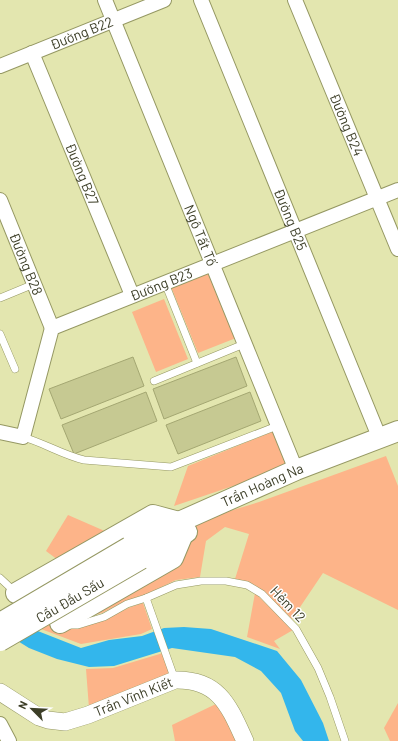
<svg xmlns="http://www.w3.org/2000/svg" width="398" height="741" font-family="Barlow,sans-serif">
  <rect width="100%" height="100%" fill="#e3e6af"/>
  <g fill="#fdb489">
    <polygon points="208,273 236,338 198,353 171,287"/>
    <polygon points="164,299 188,359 156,372 132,312"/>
    <polygon points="274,431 289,467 174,506 188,466"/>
    <path d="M386 456 398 486V610L323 573 292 619C274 602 260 584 235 579L249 534 225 527 206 541 200 577 176 580 147 594 126 601 102 613 77 620 188 524 259 502Z"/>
    <polygon points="68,515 107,532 58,560 46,551"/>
    <polygon points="255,593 293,630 274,641 280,649 247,637"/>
    <path d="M143 603 152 629 141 634 81 644 25 623 30 609C40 614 60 627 70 627 95 629 119 609 143 603Z"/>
    <polygon points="163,653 169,674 89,708 86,669 113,668"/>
    <polygon points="218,703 238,741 175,741 172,725"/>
    <polygon points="398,703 398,741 390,741 384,728"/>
  </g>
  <polygon fill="#33b6ec" points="0,610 25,626 81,648 109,640 142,636 164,628 184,627 211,629 277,651 301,680 323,723 329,741 303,741 295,731 281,693 261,671 235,657 172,648 114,666 89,667 57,659 29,648 0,630"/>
  <g fill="#c6c992" stroke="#a4a772">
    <polygon points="133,357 144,386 61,419 49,389"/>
    <polygon points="236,357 247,386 164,419 153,389"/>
    <polygon points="146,392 157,421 74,454 62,425"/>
    <polygon points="250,392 261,421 178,454 166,425"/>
  </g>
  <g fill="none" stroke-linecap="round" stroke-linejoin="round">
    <g stroke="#959863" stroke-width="8">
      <g id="service">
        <polyline points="165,283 197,363"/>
        <polyline points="0,298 34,284"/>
        <polyline points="0,334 15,369"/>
        <polyline points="154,381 244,344"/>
        <path d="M23 437C44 443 63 455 84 460L171 467 277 426"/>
        <polyline points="0,578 16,593"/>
        <polyline points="146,598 175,680"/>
        <polyline points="68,625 78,625 104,617 127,604 146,598 176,585 201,581 226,581 247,585 262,594 296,629 318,668 330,697 345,741"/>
      </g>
    </g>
    <g stroke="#959863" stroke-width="16">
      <g id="minor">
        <path id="s1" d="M105 0 296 470"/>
        <path id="s2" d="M201 0 380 439"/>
        <path id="s3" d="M295 0 398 249"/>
        <path id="s4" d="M32 53 132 295"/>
        <path id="s5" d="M0 66 164 0"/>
        <path id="s6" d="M0 200 52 328"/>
        <path id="s7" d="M0 432 23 437 52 328 398 190"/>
        <polyline points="0,724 9,741"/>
      </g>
    </g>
    <g stroke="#959863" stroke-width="18">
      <g id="tertiary">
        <path id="s8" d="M0 692 39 717 48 720 65 722 88 715 175 680C219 679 229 706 245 741"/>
      </g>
    </g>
    <g stroke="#959863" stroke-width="22">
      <g id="secondary">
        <path id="s9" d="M129 547 179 522 296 470 398 431"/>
        <polyline points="141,559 187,532"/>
        <polyline points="16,593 153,515 179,522"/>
        <polyline points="60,623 173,558 183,534"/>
      </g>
    </g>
    <use href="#service" stroke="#fff" stroke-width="7"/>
    <use href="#minor" stroke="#fff" stroke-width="14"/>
    <use href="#tertiary" stroke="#fff" stroke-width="17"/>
    <use href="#secondary" stroke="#fff" stroke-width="20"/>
    <g stroke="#959863" stroke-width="22" stroke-linecap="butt">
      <g id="secondary-bridge">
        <polyline points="0,623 129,547"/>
        <path id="s10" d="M0 641 141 559"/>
      </g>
    </g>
    <use href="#secondary-bridge" stroke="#fff" stroke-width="20"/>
  </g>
  <g text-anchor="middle" stroke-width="3" stroke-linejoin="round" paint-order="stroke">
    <g font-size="14" fill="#3c3e27" stroke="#fff">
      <text dy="5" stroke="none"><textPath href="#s5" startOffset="88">Đường B22</textPath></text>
      <text dy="5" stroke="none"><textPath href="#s3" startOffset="135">Đường B24</textPath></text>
      <text dy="5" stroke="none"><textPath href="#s4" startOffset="131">Đường B27</textPath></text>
      <text dy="5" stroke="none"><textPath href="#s2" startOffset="237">Đường B25</textPath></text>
      <text dy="5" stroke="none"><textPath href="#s1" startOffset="254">Ngô Tất Tố</textPath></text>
      <text dy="5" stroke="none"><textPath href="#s6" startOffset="69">Đường B28</textPath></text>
      <text dy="5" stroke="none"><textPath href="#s7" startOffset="254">Đường B23</textPath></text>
      <text dy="5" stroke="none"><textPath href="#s9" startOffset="147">Trần Hoàng Na</textPath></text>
      <text dy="5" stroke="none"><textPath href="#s10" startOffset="81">Cầu Đầu Sấu</textPath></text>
      <text transform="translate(288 604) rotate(46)" y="5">Hẻm 12</text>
      <text dy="5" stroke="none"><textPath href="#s8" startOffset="146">Trần Vĩnh Kiết</textPath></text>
    </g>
  </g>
  <g transform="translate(32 709) rotate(294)" stroke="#ffffff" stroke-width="3" paint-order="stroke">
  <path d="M0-3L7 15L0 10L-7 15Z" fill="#3c3e27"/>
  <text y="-6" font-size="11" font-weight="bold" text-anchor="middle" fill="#3c3e27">N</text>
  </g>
</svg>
